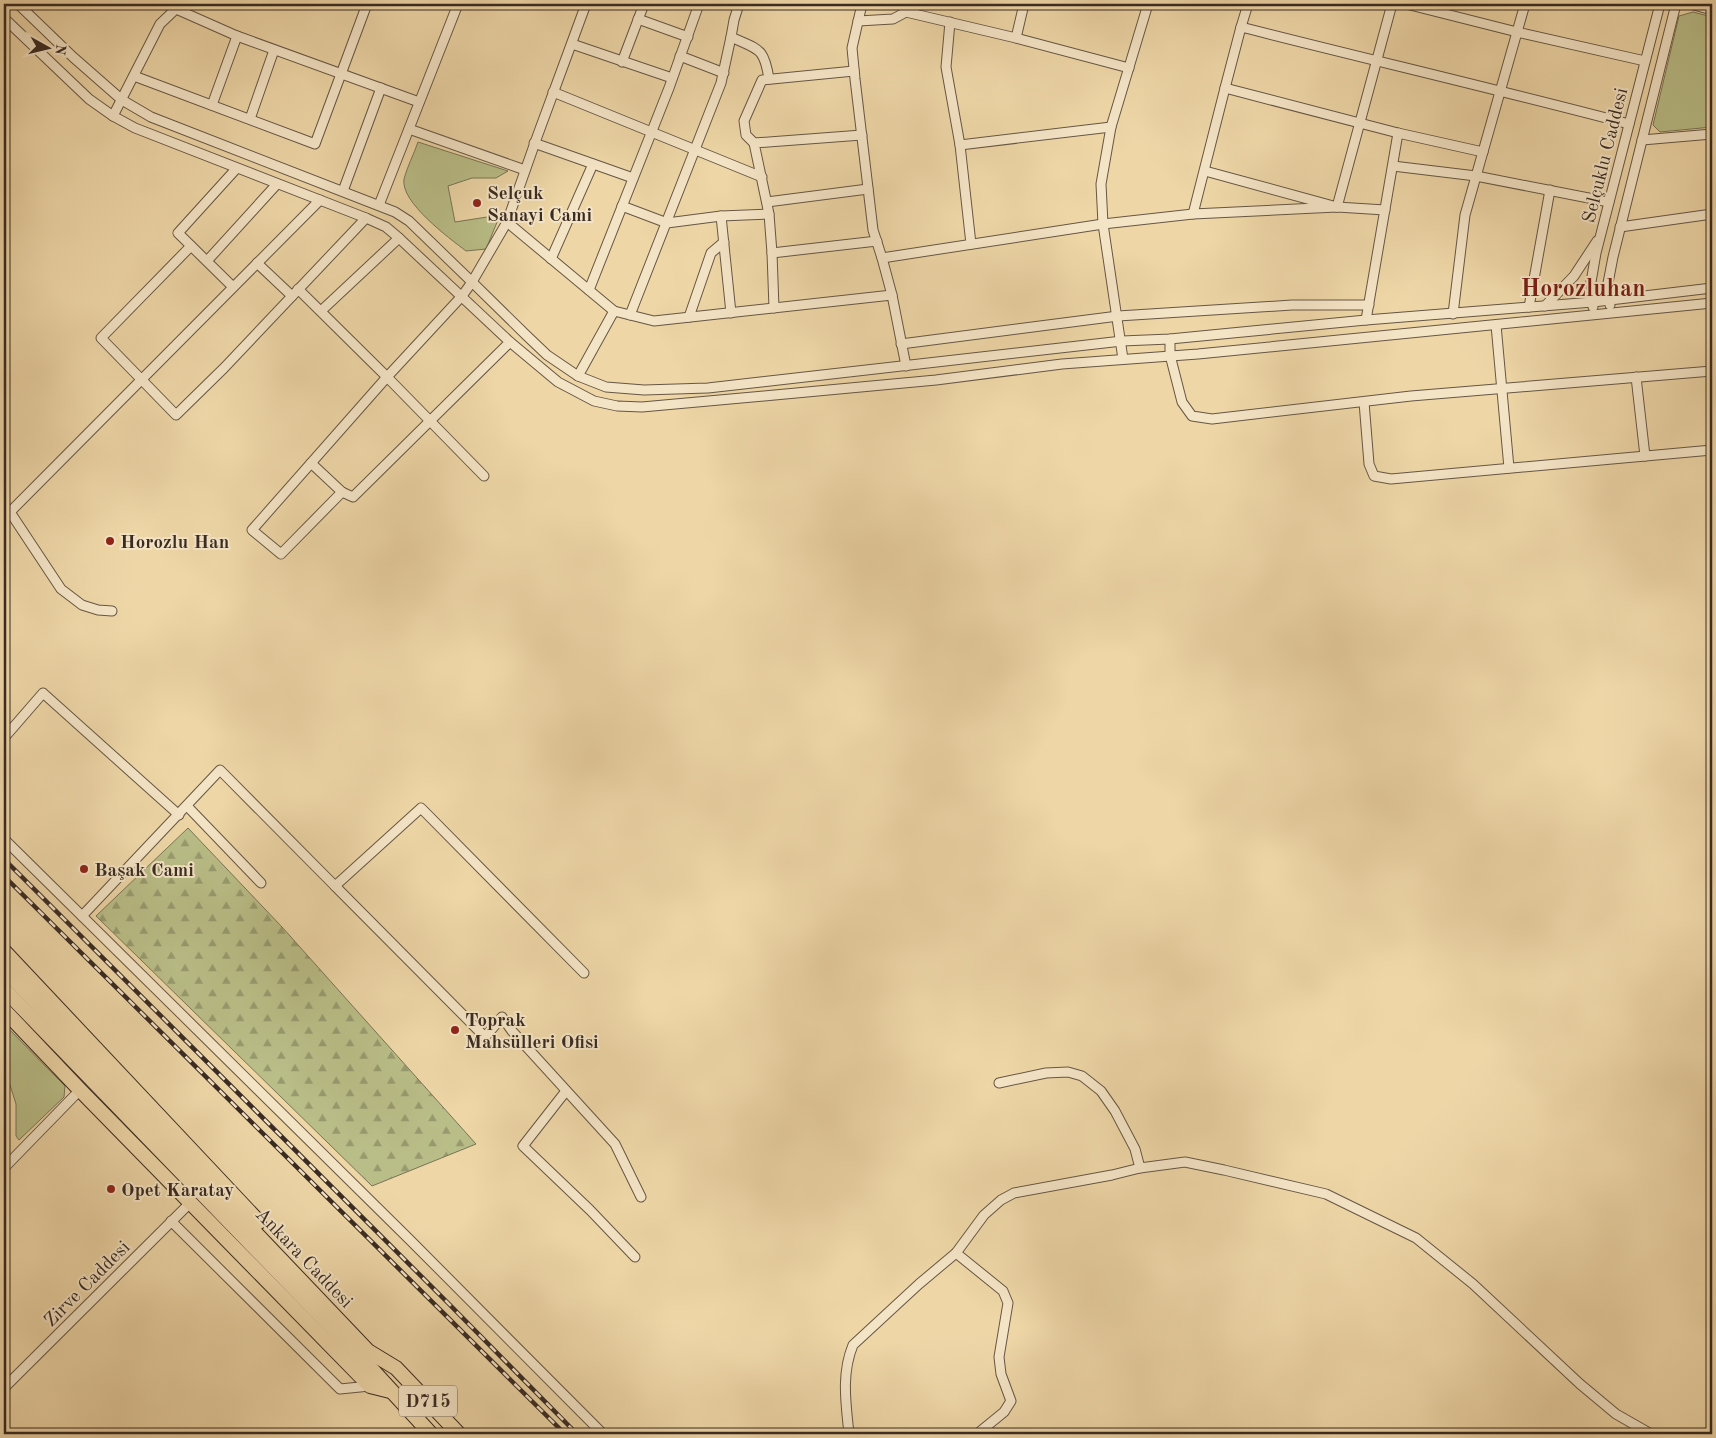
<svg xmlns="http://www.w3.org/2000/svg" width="1716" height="1438" font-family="'Old Standard TT',serif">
  <defs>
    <pattern id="forest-firs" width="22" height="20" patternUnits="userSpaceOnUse" patternTransform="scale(1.25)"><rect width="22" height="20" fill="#b9bd87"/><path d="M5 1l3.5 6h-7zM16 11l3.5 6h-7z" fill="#979a6e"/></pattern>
  </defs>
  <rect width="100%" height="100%" fill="#eed6a7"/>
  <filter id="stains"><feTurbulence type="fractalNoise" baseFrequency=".004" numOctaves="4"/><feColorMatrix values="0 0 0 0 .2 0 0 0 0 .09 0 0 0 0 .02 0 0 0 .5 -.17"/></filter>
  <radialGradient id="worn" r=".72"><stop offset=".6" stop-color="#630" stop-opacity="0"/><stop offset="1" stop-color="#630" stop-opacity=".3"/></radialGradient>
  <g fill="#b9bd87" stroke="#797455">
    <polygon points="1693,12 1712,17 1712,127 1660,132 1653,125 1679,16"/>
    <path d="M418 142 508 171 496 178H472L448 186 455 222 500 215 486 249 466 251C449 238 400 202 404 179 407 167 414 154 418 142Z"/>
    <polygon points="4,1024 65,1086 64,1097 19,1140 16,1136 16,1104 10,1085 4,1075"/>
  </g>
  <polygon fill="url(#forest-firs)" stroke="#797455" points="188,828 282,927 476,1144 372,1186 96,916"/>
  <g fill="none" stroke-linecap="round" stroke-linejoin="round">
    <g stroke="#665644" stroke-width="11">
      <g id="minor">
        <polyline points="18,4 73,57 122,100 151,117 395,212 409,221 472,282 526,335 547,355 578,376 606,387 644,390 708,388 1122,341 1170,339 1366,320 1593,302 1712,288"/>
        <path d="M739 4 734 20 731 37C759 50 764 47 769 79"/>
        <polyline points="862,4 852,48 855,79 873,230 882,258 892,295"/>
        <polyline points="908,4 906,12 1016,38 1024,4"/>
        <polyline points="1406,4 1517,32 1645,61"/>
        <polyline points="1690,4 1712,10"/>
        <polyline points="176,9 237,36 419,102"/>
        <polyline points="4,18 89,99 113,116 135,128 366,218 386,227 399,238 510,342 558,382 594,401 617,406 642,407 764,396 936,380 1062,364 1198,354 1712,303"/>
        <polyline points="638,19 688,37"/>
        <polyline points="858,21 893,19 906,12"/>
        <polyline points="950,22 946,67 960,145 971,244"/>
        <polyline points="1241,27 1248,4"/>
        <polyline points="1016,38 1129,68"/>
        <polyline points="572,44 672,78"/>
        <polyline points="680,56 724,73"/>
        <polyline points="622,62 644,4"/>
        <polyline points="134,76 315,144 367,4"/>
        <path d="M1225 88 1241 27C1371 60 1500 90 1629 124"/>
        <polyline points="553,92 762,177"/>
        <polyline points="212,105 237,36"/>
        <polyline points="113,116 160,24 181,4"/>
        <polyline points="250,119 274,50"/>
        <polyline points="409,129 525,170"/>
        <polyline points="1642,140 1712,134"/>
        <polyline points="534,143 633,178"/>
        <polyline points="754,143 746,135 744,121 762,80 854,71"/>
        <polyline points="960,145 1111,127"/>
        <polyline points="1393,166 1476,176 1609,202"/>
        <polyline points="1205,171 1337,207 1392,4"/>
        <polyline points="343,191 381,88"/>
        <polyline points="767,202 868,189"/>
        <polyline points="379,205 458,4"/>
        <polyline points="622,206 667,223 721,216 769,214"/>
        <polyline points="1193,214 1225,88 1398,133 1483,152"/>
        <polyline points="721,216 731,313"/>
        <polyline points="507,222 614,311 654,321 892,295 906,366"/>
        <polyline points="1620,227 1712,214"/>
        <polyline points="191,246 101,338 176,415 224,368 366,218"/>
        <polyline points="772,253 877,241"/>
        <polyline points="882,258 1103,224 1193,214 1337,207 1385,210"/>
        <polyline points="551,259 593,164"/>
        <polyline points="207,261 277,184"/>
        <polyline points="257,263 292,296"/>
        <polyline points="233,287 178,233 236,169"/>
        <polyline points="298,289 387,377 252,530 281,554 342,492 353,497 510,342"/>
        <polyline points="589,290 669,88 699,4"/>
        <polyline points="1610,305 1608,283 1613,257 1676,4"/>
        <polyline points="1545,306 1574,276 1597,241"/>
        <polyline points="1529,307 1550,190"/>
        <polyline points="1593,307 1591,282 1596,253 1660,4"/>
        <polyline points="774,308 772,253 769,214 754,143 862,135"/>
        <polyline points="321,311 399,238"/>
        <polyline points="1453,314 1465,215 1525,4"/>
        <polyline points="630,315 721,83 731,37"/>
        <polyline points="689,317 711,253 724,242"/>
        <polyline points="1366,320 1398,133"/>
        <polyline points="1496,325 1509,468"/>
        <polyline points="1170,339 1170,355 1182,402 1192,416 1212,419 1411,396 1712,371"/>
        <polyline points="901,344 1118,316 1292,305 1369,305"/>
        <polyline points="1123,359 1103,224 1101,184 1111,127 1148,4"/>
        <polyline points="578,376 614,311"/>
        <polyline points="1636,377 1645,456"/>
        <polyline points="1364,402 1369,464 1374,476 1391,479 1712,450"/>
        <polyline points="311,463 342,492"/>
        <polyline points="484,476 387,377 462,296 472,282 507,222 537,137 586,4"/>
        <polyline points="10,512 61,589 82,605 98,610 112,611"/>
        <polyline points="4,518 320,200"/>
        <polyline points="4,738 43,693 179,815"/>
        <polyline points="187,806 261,883"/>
        <polyline points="4,839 410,1240 603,1434"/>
        <polyline points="335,886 485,1037 502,1017 512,1031 615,1144 641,1197"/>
        <polyline points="82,916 220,770 335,886 421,808 584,973"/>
        <polyline points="999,1083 1046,1073 1068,1072 1082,1076 1101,1091 1115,1111 1135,1149 1140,1168"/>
        <polyline points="566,1091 523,1146 590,1210 635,1257"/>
        <polyline points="4,1168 80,1090"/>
        <polyline points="171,1221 340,1389 370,1386"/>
        <polyline points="956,1253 1003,1291 1008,1303 999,1357 1001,1374 1011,1401 1004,1412 977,1434"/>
        <polyline points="4,1388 191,1202"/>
        <path d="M849 1434C846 1404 841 1374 853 1345L919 1284 956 1253 984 1215 1001 1200 1014 1193 1112 1175 1140 1168 1185 1162 1224 1170 1326 1194 1416 1238 1473 1284 1580 1384 1616 1414 1651 1434"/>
      </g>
    </g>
    <g stroke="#392b23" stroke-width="16">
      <g id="highway">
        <polyline points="4,951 259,1222"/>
        <polyline points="4,969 368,1351 396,1368 459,1434"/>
        <polyline points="4,989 366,1363 431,1434"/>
        <polyline points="4,1010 80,1090 370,1386 390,1391"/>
      </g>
    </g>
    <use href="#minor" stroke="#f4e4c6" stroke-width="9"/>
    <use href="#highway" stroke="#eed6a7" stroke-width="14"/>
    <g stroke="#392b23" stroke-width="4.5">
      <g id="rail">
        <polyline points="4,859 448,1303 577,1434"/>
        <polyline points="4,876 565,1434"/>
      </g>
    </g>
    <use href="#rail" stroke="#f4e4c6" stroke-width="2.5" stroke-dasharray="8" stroke-linecap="butt"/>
  </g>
  <g fill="#8f2418" stroke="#f4e4c6" stroke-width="2">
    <circle cx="477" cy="203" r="5"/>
    <circle cx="110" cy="541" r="5"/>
    <circle cx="84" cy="869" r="5"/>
    <circle cx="455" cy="1030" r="5"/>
    <circle cx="111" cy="1189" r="5"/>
  </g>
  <g text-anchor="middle" stroke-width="4" stroke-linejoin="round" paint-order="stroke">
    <rect fill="#f4e4c6" stroke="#716254" stroke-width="1" x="399" y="1385.5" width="58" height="31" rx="4"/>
    <g font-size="18" font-weight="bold" fill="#392b23">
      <text x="428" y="1407">D715</text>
    </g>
    <g font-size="19" fill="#392b23" stroke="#f4e4c6">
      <text transform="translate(1604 155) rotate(-76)" y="7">Selçuklu Caddesi</text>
      <text transform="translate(305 1257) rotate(46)" y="7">Ankara Caddesi</text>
      <text transform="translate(86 1283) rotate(-45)" y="7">Zirve Caddesi</text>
    </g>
    <g font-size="19" font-weight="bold" fill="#392b23" stroke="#f4e4c6" text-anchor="start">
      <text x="487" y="199">Selçuk<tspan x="487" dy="22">Sanayi Cami</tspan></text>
      <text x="120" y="548">Horozlu Han</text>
      <text x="94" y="876">Başak Cami</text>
      <text x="465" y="1026">Toprak<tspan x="465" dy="22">Mahsülleri Ofisi</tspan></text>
      <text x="121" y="1196">Opet Karatay</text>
    </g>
    <g font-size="24" font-weight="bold" fill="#7a1f14" stroke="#f4e4c6">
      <text x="1583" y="296">Horozluhan</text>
    </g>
  </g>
  <rect width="1716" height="1438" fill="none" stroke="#eed6a7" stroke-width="20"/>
  <rect x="5" y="5" width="1706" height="1428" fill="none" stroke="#392b23" stroke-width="2.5"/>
  <rect x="10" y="10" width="1696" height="1418" fill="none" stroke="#392b23"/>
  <g transform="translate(48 48) rotate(98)" stroke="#f4e4c6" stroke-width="4" paint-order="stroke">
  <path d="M0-4L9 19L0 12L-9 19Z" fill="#392b23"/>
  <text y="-8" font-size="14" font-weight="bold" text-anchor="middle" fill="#392b23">N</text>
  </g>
  <rect width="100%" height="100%" filter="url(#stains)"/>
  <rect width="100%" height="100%" fill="url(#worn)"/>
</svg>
